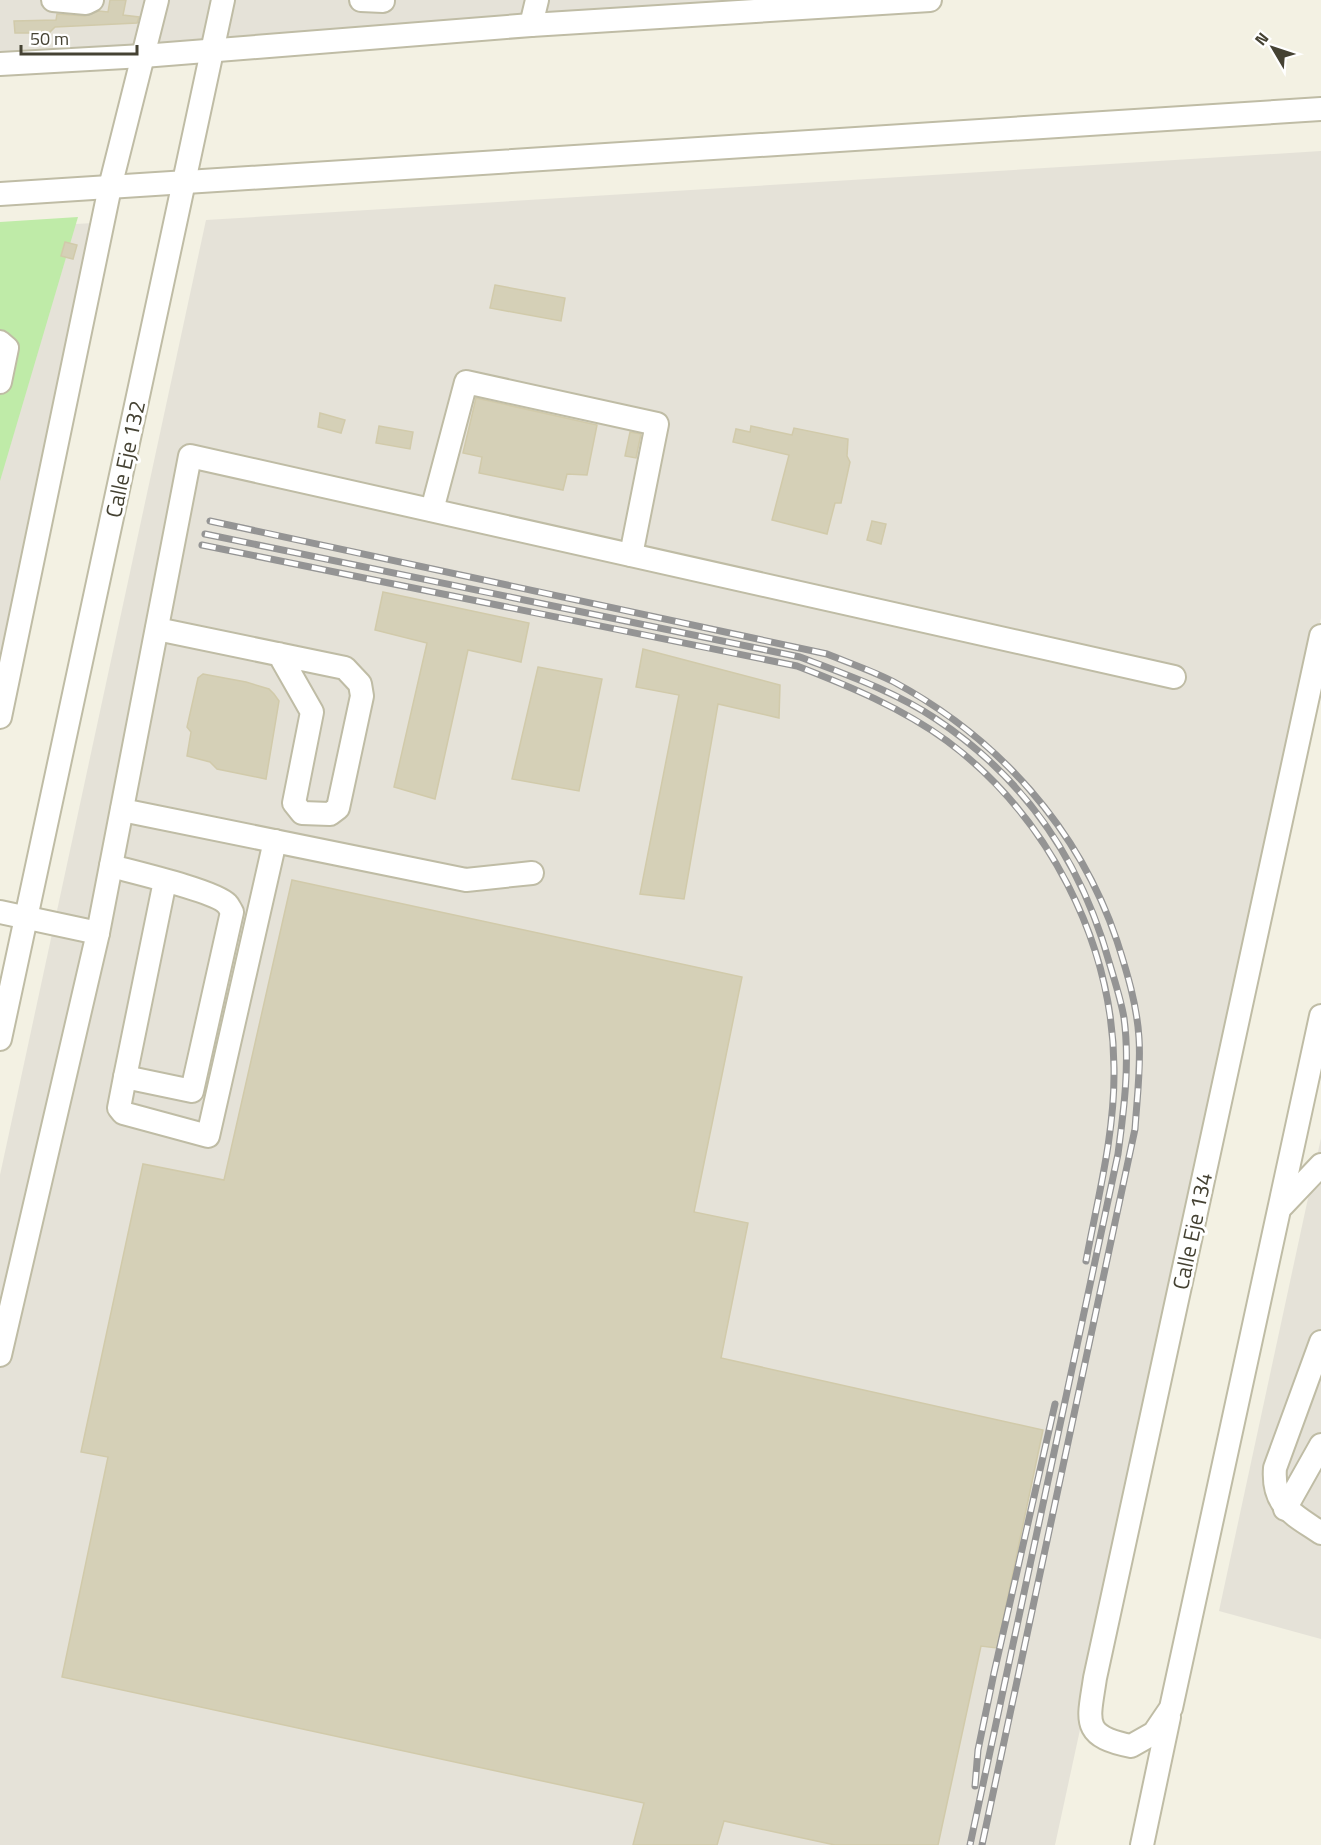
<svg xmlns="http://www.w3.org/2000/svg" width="1321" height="1845" font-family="'Titillium Web',sans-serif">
  <rect width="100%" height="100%" fill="#f3f1e3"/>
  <g fill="#e5e2d8">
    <polygon points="0,0 930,0 0,59"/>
    <polygon points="1321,151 1321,618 1055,1845 0,1845 0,1175 206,220"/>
    <polygon points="94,223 0,661 0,228"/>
    <polygon points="1321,1138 1321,1639 1219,1611"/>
  </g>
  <polygon fill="#bfeba8" points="78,217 0,481 0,222"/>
  <g fill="#d5d0b7" stroke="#d1caaa" stroke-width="1.5">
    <polygon points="110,0 126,0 123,15 139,17 137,23 55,27 49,33 15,33 14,21 56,20 57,14 85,16 99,11 108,12"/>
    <polygon points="65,242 77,245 73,259 61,256"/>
    <polygon points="495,285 565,298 561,321 490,308"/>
    <polygon points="476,398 597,425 587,475 567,474 563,490 479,473 482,457 463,453"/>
    <polygon points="320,413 345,420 341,433 318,427"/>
    <polygon points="379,426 413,432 410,449 376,443"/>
    <polygon points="751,426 792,435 794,428 848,439 847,456 850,462 841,503 835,503 827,534 772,520 789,455 733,442 736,429 750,432"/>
    <polygon points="630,432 641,434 636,458 625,456"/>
    <polygon points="872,521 886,524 881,544 867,540"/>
    <polygon points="383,592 529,623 521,662 468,650 435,799 394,787 427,643 375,630"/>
    <polygon points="643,649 780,685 779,718 718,704 684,899 640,894 679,695 636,687"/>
    <polygon points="538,667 602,679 579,791 512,779"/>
    <polygon points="203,674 246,682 269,689 274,694 279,701 266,779 217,769 210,762 187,756 191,732 187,727 198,678"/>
    <polygon points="292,880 742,977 694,1212 748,1223 721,1358 1043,1430 997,1648 981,1646 938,1845 835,1845 724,1821 717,1845 633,1845 644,1803 62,1677 108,1457 81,1452 143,1164 224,1180"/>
  </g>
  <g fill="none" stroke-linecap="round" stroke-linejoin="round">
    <g stroke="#bfbca5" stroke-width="26">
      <g id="minor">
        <polyline points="53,0 86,3 92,0"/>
        <polyline points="361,0 383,1"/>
        <polyline points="531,25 537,0"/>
        <polyline points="0,64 143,56 531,25 930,0"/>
        <polyline points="0,194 1321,109"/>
        <polyline points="0,342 7,348 0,382"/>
        <polyline points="432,510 466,382 657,424 631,555"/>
        <polyline points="157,629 345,668 360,684 362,696 338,808 330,814 302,813 294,803 312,712 279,654"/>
        <path d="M1321 636 1095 1678C1089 1720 1080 1736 1131 1746L1154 1733 1171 1708 1321 1016"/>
        <polyline points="0,717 110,187 157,0"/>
        <polyline points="122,810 466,880 532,873"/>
        <path d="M111 866C133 872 215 891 227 904 229 906 230 909 232 912L192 1091 125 1077 165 881"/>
        <polyline points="0,912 98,933 190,456 1174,677"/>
        <polyline points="0,1039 223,0"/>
        <polyline points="125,1077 119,1108 123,1113 208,1136 275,841"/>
        <polyline points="1283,1205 1321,1165"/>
        <path d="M1321 1342 1275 1468C1272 1506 1293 1514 1321 1533"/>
        <polyline points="0,1355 98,933"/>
        <polyline points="1285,1509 1321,1445"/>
        <polyline points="1142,1845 1169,1717"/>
      </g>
    </g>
    <use href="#minor" stroke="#fff" stroke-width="22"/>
    <g stroke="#949494" stroke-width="7">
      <g id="rail">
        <path d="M210 521 827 654C849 663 873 671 894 682 998 738 1079 828 1117 941 1127 972 1137 1005 1139 1038 1141 1068 1137 1098 1135 1129L982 1845"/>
        <path d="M205 534 800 657C847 675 894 691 936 719 1026 779 1082 862 1110 965 1115 982 1121 1000 1124 1018 1130 1063 1124 1109 1118 1154L970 1845"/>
        <path d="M202 545 797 666C849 686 902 708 947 741 1048 816 1113 942 1114 1068 1115 1133 1098 1197 1086 1261"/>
        <polyline points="975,1786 978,1750 994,1673 1055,1404"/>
      </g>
    </g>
    <use href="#rail" stroke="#fff" stroke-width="4.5" stroke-dasharray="14" stroke-linecap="butt"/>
  </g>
  <g text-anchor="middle" stroke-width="6" stroke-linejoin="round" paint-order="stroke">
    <g font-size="22" fill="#454233" stroke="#fff">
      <text transform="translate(125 459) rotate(-78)" y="8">Calle Eje 132</text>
      <text transform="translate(1192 1231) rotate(-78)" y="8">Calle Eje 134</text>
    </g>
  </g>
  <g transform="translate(1273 48) rotate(309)" stroke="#ffffff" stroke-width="4.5" paint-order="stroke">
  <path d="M0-4.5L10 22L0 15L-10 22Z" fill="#454233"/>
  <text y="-9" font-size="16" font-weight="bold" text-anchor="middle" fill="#454233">N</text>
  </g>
  <path d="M21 45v9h116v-9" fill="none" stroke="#454233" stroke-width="3"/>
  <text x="30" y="45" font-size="18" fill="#454233" stroke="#ffffff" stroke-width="4.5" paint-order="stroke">50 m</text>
</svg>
